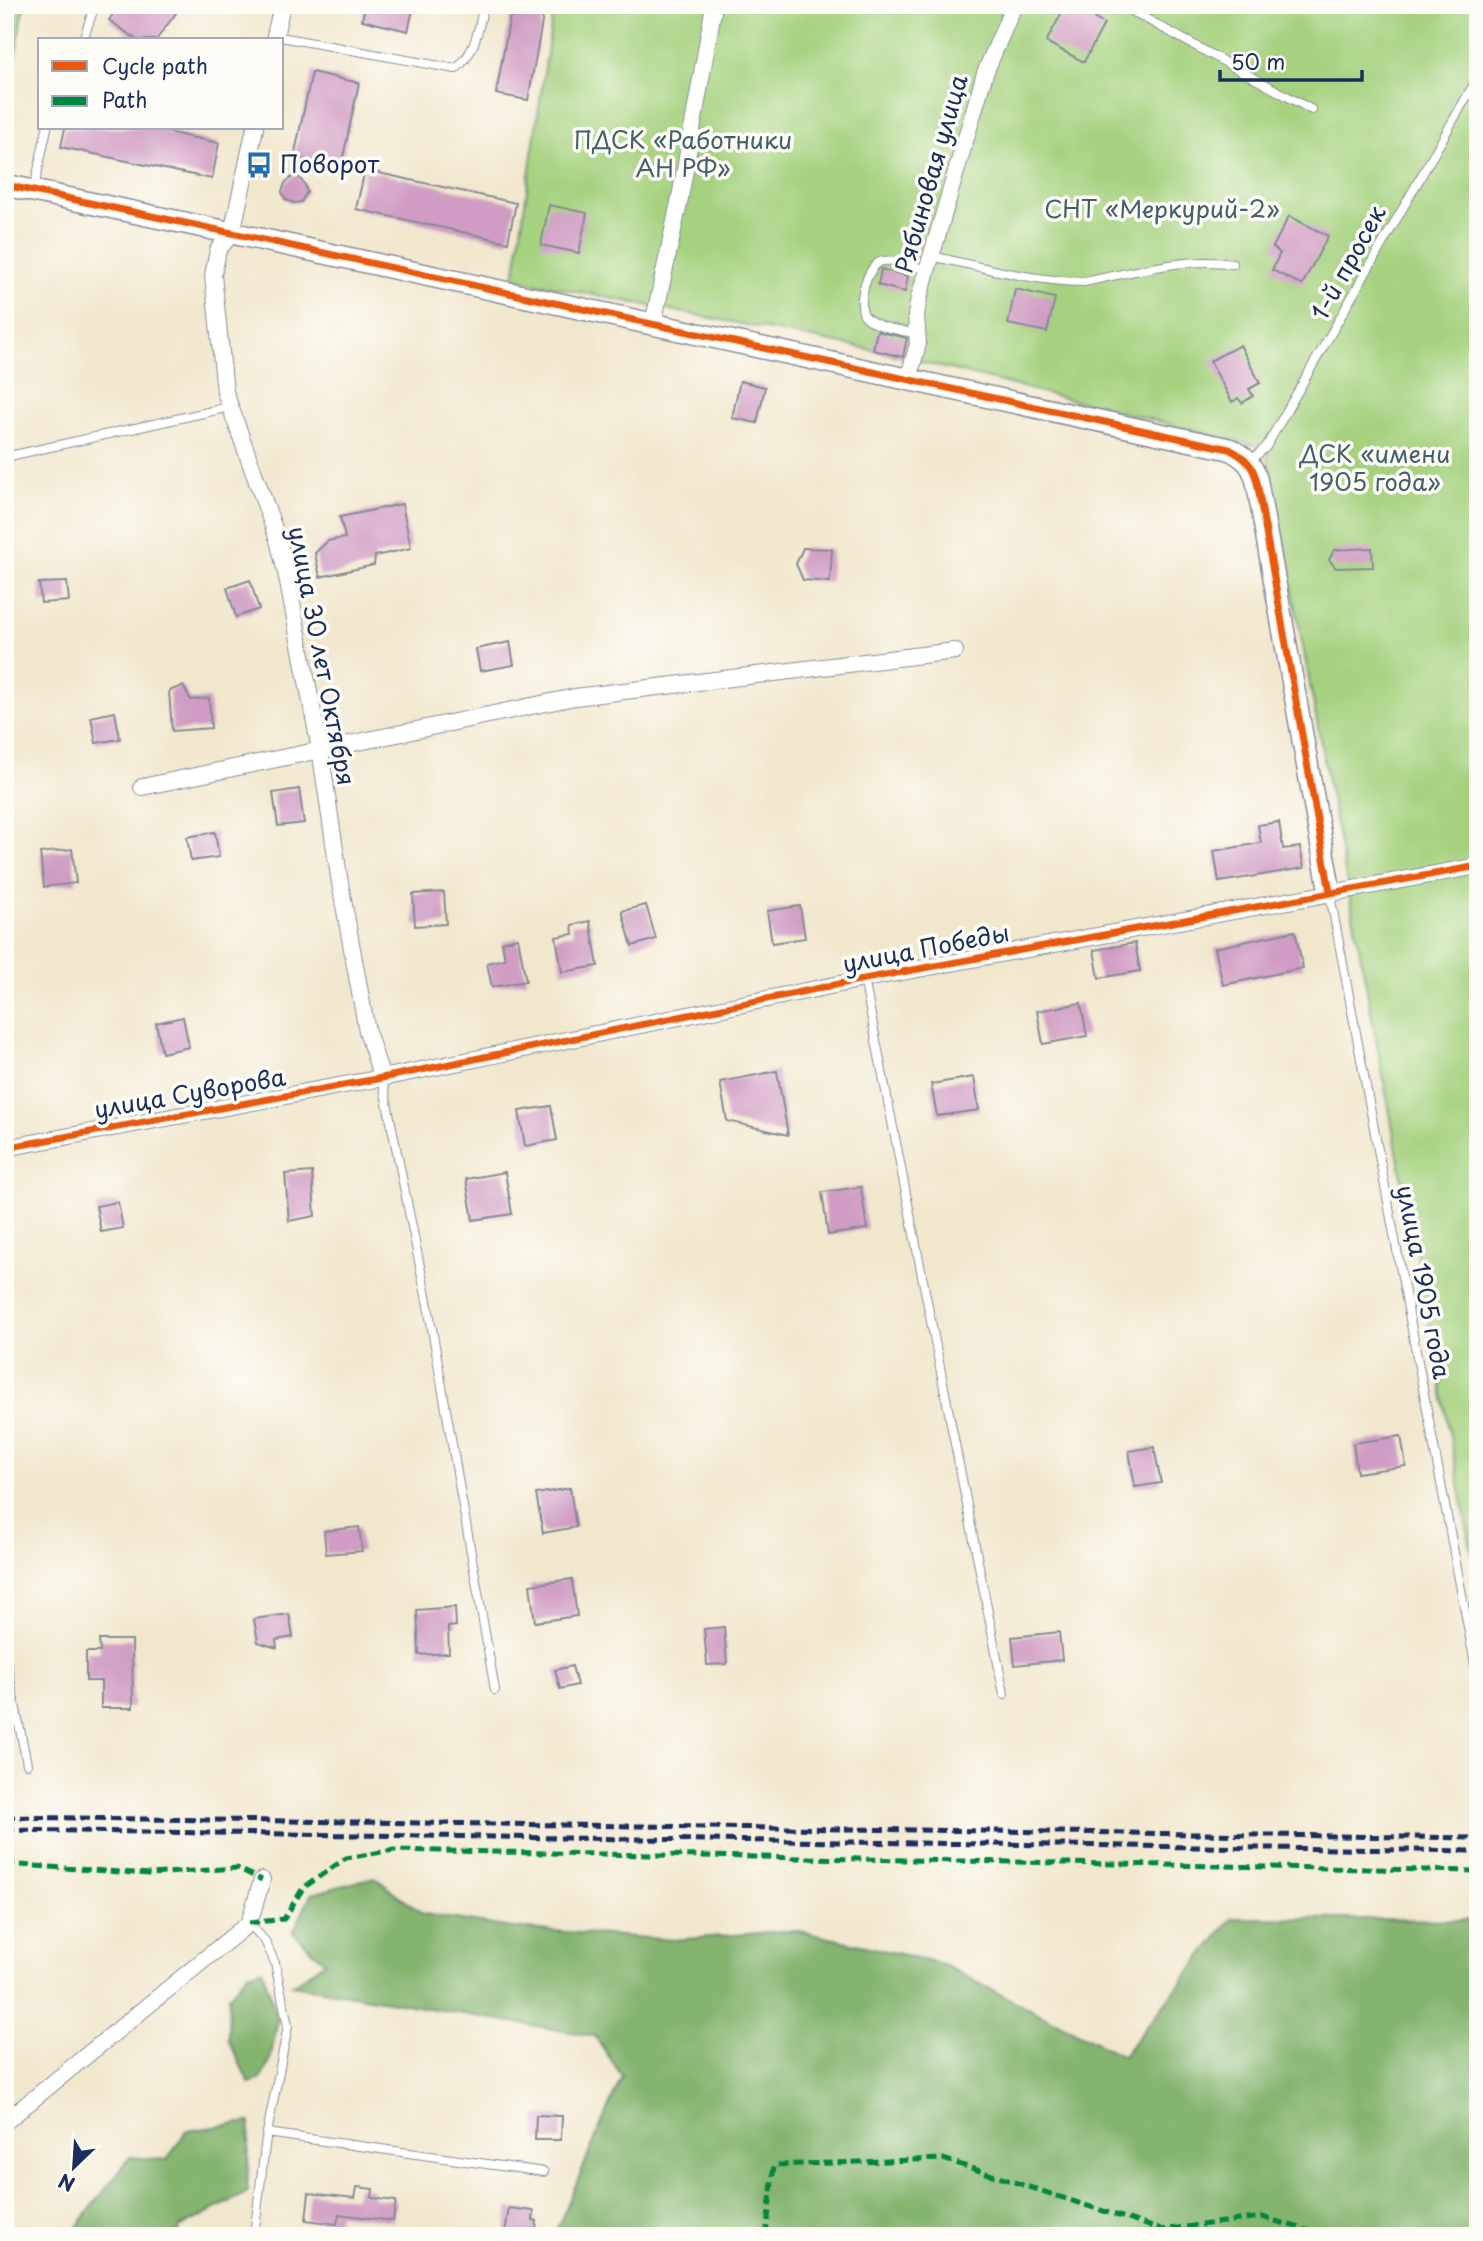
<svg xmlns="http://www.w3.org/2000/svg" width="1483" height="2241" font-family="'Playpen Sans',sans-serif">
  <rect width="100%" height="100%" fill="#fdfcf7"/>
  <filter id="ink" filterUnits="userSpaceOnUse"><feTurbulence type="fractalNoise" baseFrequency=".0143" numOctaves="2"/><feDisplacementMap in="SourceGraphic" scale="14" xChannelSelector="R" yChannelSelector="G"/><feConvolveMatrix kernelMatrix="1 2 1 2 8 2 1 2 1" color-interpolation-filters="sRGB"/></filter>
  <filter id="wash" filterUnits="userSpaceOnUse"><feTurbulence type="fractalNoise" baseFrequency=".00686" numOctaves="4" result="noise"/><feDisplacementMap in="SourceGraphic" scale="28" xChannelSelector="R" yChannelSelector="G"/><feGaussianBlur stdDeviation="1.57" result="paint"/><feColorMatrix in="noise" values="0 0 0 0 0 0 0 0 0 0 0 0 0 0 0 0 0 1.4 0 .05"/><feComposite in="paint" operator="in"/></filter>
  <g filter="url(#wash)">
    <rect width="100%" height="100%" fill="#f1e7cd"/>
    <g fill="#a6d27f" stroke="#60806e" stroke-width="2">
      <polygon points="5,5 24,5 5,114"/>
      <polygon points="554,5 1478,5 1478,1586 1266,448 873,350 514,279"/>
    </g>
    <g fill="#84b46e" stroke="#507266" stroke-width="2">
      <polygon points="374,1877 423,1914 512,1928 674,1940 795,1930 939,1963 1123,2056 1232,1918 1478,1920 1478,2236 554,2236 622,2076 595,2036 292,1985 325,1962 293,1933 311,1894"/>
      <polygon points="262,1969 278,2019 270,2061 260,2080 249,2083 228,2038 229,1996 248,1973"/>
      <polygon points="250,2122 247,2193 179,2228 177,2236 70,2236 130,2157 167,2160 186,2131"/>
    </g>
    <g id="blocks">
      <g fill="#d09cc3">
        <polygon points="119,5 182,5 156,40 137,40 109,20"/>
        <polygon points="365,5 414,5 408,31 362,20"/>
        <polygon points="512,5 545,5 528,100 496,94"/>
        <polygon points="1066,5 1089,5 1100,11 1095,19 1104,24 1084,62 1046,42"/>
        <polygon points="312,72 359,83 341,167 294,157"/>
        <polygon points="65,128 148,128 219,143 212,179 61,147"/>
        <polygon points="365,170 516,203 508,242 356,209"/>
        <polygon points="296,174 305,185 307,192 301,202 293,203 285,199 282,192 285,183"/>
        <polygon points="549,205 587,213 579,253 541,245"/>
        <polygon points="1289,216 1328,236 1302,285 1272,270 1280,253 1273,247"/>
        <polygon points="881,269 908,276 905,292 878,285"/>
        <polygon points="1015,289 1055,298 1047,332 1008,324"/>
        <polygon points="877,331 907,338 903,357 873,350"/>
        <polygon points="1240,345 1260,383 1249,389 1253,396 1242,403 1238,398 1232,402 1210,361"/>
        <polygon points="740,381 765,387 757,423 732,418"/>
        <polygon points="402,504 411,548 375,556 374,565 320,577 315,553 328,541 345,538 340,517"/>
        <polygon points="803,548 832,549 830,582 803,580 796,564"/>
        <polygon points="1372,548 1373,567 1336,568 1329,560 1334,550"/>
        <polygon points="250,580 259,609 236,617 227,588"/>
        <polygon points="67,582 69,601 41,603 39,583"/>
        <polygon points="510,642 514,665 480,671 476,649"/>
        <polygon points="183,686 191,700 209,698 211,728 172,731 169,691"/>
        <polygon points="115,712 120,739 96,743 91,717"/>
        <polygon points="299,789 304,823 278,826 273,793"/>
        <polygon points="1279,822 1283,849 1300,847 1304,868 1219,882 1214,851 1261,843 1258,825"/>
        <polygon points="215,832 219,857 191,861 187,837"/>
        <polygon points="72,849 76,883 44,887 40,853"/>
        <polygon points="444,892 446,924 415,926 413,894"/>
        <polygon points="646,905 656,939 632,946 622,911"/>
        <polygon points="800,906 805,938 772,943 767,911"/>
        <polygon points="590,921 598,966 562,972 556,937 573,934 572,925"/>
        <polygon points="1295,931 1303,968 1223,985 1215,948"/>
        <polygon points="518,938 526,981 492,987 487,963 505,959 502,942"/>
        <polygon points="1135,943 1140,971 1099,978 1094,950"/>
        <polygon points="1081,1003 1087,1036 1043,1044 1037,1011"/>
        <polygon points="183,1017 189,1047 162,1053 156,1023"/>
        <polygon points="777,1071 788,1135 727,1121 720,1082"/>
        <polygon points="974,1077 979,1110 937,1116 931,1084"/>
        <polygon points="551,1106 557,1140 525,1146 519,1111"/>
        <polygon points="312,1172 315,1216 289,1221 285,1174"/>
        <polygon points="505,1172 512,1214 473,1220 466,1179"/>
        <polygon points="861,1187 867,1229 828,1235 822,1192"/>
        <polygon points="118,1202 123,1228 101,1232 96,1206"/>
        <polygon points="1401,1436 1406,1466 1357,1473 1353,1443"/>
        <polygon points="1154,1447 1161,1483 1135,1487 1129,1451"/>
        <polygon points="570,1488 576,1527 543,1533 536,1494"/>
        <polygon points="359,1527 362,1551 326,1554 324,1531"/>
        <polygon points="572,1579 577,1616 535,1622 530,1585"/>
        <polygon points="455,1607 456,1626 448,1627 449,1653 419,1655 417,1610"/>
        <polygon points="289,1614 293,1637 276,1640 277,1648 258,1642 254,1619"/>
        <polygon points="724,1627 727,1664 707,1665 704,1629"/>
        <polygon points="1059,1632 1062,1660 1015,1665 1012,1637"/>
        <polygon points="99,1640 132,1640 133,1708 101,1708 101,1681 86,1681 86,1652 100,1652"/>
        <polygon points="572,1666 577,1685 560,1689 555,1670"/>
        <polygon points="536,2115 562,2116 561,2140 535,2140"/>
        <polygon points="357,2187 373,2189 372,2198 396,2201 393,2221 339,2214 337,2224 306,2220 309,2193 355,2198"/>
        <polygon points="509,2208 534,2211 533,2220 537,2221 535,2236 505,2232"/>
      </g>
    </g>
  </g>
  <g filter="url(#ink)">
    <use href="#blocks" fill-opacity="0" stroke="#868b96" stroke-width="2"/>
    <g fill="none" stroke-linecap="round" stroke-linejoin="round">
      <g stroke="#868b96" stroke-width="10">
        <g id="service">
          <polyline points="1121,5 1312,110"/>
          <path d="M275 36 456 69C476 52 478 30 484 5"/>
          <polyline points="83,40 95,5"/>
          <polyline points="34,189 47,128"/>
          <path d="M931 256C981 267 1032 281 1084 282 1131 273 1185 256 1233 264"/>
          <path d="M918 334C903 330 878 329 866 317 855 307 867 263 883 261 897 259 913 266 927 270"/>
          <polyline points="5,457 230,407"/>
          <polyline points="1248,463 1266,447 1478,77"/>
          <polyline points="1330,895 1478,1680"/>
          <polyline points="864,979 1004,1694"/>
          <polyline points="382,1078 428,1306 495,1690"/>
          <polyline points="5,1655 27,1764"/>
          <polyline points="249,1923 265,1941 275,1963 288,2026 266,2138 254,2236"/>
          <polyline points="267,2133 544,2172"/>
        </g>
      </g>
      <g stroke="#868b96" stroke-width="18">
        <g id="minor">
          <polyline points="274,40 282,5"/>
          <polyline points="255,128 232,233 218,250 213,275 225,392 278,540 286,572 320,749 340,883 367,1031 382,1078"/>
          <polyline points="653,324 680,198 714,5"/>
          <polyline points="908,380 918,344 916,315 919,298 985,73 1014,5"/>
          <polyline points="142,787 575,697 955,651"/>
          <polyline points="5,1148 382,1078 864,979 1478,866"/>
          <polyline points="5,2122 249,1923 262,1880"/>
        </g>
      </g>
      <g stroke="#868b96" stroke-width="24">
        <path id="tertiary" d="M5 185 232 233 1229 449C1245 457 1253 465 1257 482L1330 892"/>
      </g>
      <use href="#service" stroke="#fff" stroke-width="8"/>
      <use href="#minor" stroke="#fff" stroke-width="16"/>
      <use href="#tertiary" stroke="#fff" stroke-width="21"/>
      <g stroke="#1b2f5e" stroke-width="5" stroke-dasharray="10 5" stroke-linecap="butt">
        <polyline points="5,1817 1478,1838"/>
        <polyline points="5,1830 1478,1851"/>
      </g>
      <g stroke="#00873e" stroke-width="5" stroke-dasharray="10 5" stroke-linecap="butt">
        <polyline points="5,1864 150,1874 237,1868 262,1880"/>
        <polyline points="249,1923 284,1919 303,1888 346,1858 394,1850 1478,1871"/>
        <polyline points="766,2236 774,2165 943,2159 1162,2230 1262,2217 1327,2236"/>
      </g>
      <g stroke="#fdfcf7" stroke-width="11">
        <g id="cycleway">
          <path d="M5 185 232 233 1229 449C1245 457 1253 465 1257 482L1330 892"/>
          <polyline points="5,1148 382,1078 864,979 1478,866"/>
        </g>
      </g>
      <use href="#cycleway" stroke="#e8590c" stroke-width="7"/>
    </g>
  </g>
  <defs>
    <g id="bus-bare" transform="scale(2.1)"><path d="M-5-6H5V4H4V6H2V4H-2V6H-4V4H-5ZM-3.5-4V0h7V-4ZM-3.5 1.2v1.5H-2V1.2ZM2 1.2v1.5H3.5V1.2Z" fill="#1f6fb2" stroke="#fdfcf7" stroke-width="2.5" paint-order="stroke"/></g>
  </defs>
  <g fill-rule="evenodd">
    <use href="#bus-bare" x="259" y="165"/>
  </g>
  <g text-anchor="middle" stroke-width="7" stroke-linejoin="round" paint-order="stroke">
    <g font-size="24" fill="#456068" stroke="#fdfcf7">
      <text x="683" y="149">ПДСК «Работники<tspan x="683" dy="28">АН РФ»</tspan></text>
      <text x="1162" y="218">СНТ «Меркурий-2»</text>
      <text x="1375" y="463">ДСК «имени<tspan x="1375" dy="28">1905 года»</tspan></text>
    </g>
    <g font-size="24" fill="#1b2f5e" stroke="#fdfcf7" text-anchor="start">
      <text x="280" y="173">Поворот</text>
    </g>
    <g font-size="24" fill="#1b2f5e" stroke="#fdfcf7">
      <text transform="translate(932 174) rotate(-74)" y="8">Рябиновая улица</text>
      <text transform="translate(1349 263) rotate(-61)" y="8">1-й просек</text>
      <text transform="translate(321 656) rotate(79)" y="8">улица 30 лет Октября</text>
      <text transform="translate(926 949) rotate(-11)" y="8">улица Победы</text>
      <text transform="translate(190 1094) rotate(-10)" y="8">улица Суворова</text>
      <text transform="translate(1423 1282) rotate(79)" y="8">улица 1905 года</text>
    </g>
  </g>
  <rect width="1483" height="2241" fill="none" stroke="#fdfcf7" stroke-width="28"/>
  <rect x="38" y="38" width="245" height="91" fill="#fdfcf7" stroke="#a3aaba" stroke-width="2"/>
  <rect x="52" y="61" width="35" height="10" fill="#e8590c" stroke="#a3aaba" stroke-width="2"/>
  <text x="102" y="74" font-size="21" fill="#1b2f5e">Cycle path</text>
  <rect x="52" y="96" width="35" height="10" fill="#00873e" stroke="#a3aaba" stroke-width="2"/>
  <text x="102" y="108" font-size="21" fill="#1b2f5e">Path</text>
  <g transform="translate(74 2167) rotate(205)" stroke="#fdfcf7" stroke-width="5" paint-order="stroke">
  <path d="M0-5L12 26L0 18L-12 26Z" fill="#1b2f5e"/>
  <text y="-10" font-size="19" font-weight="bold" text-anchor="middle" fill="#1b2f5e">N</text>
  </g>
  <path d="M1220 70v10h142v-10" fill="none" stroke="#1b2f5e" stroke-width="3.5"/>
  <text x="1231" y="70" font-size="21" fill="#1b2f5e" stroke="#fdfcf7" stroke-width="5" paint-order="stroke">50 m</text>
</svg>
